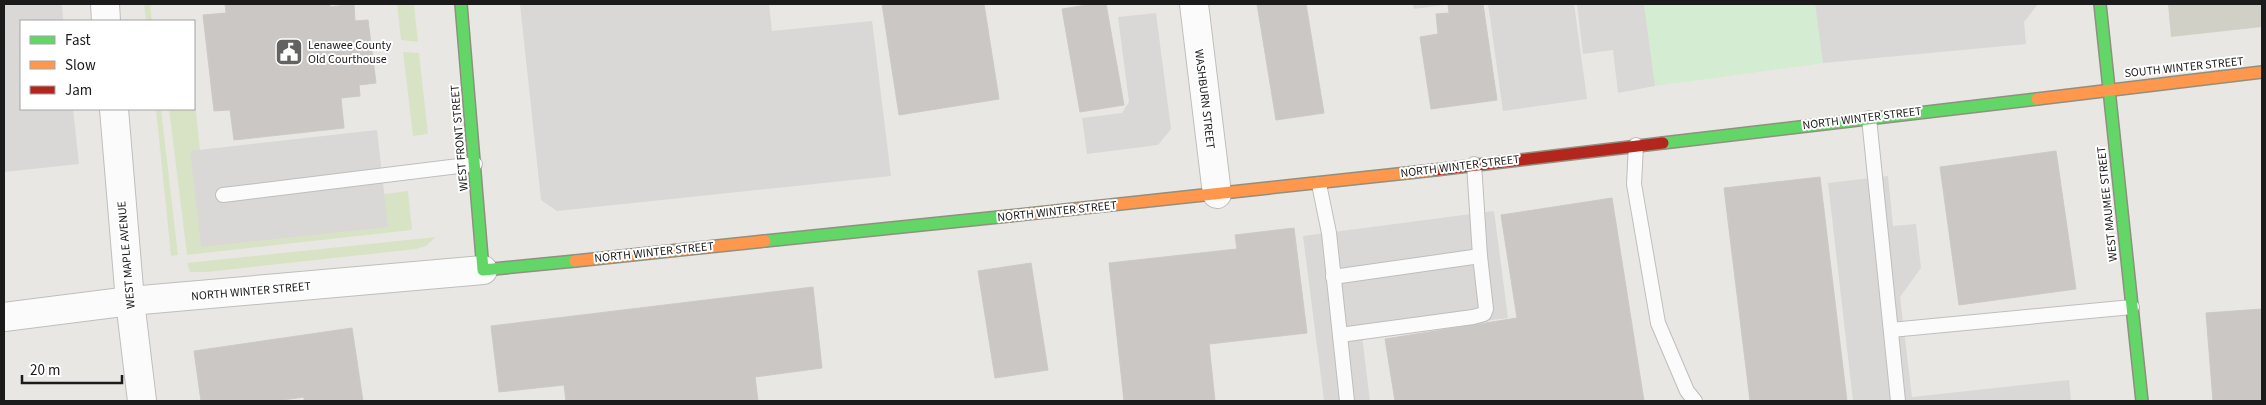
<svg xmlns="http://www.w3.org/2000/svg" width="2266" height="405" font-family="'Source Sans 3',sans-serif">
  <rect width="100%" height="100%" fill="#e9e7e4"/>
  <polygon fill="#d1d0c7" points="2168,4 2262,4 2262,27 2171,37"/>
  <g fill="#d8e3c6">
    <polygon points="144,4 150,4 152,21 146,21"/>
    <polygon points="397,4 414,4 418,42 401,40"/>
    <polygon points="403,52 419,53 428,134 413,136"/>
    <polygon points="194,93 200,150 190,152 387,227 384,194 408,191 412,230 187,255 169,109 194,109"/>
    <polygon points="156,109 161,109 178,255 171,256"/>
    <polygon points="436,237 426,246 416,249 207,272 190,272 187,263"/>
  </g>
  <polygon fill="#d4ecd2" points="1644,4 1815,4 1823,63 1655,86"/>
  <g fill="#d9d8d7">
    <polygon points="4,4 62,4 63,21 21,21 21,109 73,109 79,164 4,172"/>
    <polygon points="520,4 769,4 772,31 872,21 891,176 557,211 541,200"/>
    <polygon points="1413,4 1444,4 1444,5 1414,9"/>
    <polygon points="1488,4 1574,4 1587,99 1503,111"/>
    <polygon points="1577,4 1644,4 1655,86 1618,93 1613,50 1583,54"/>
    <polygon points="1815,4 2038,4 2024,22 2026,44 1823,63"/>
    <polygon points="1156,13 1171,129 1158,145 1087,154 1082,118 1122,113 1129,102 1118,17"/>
    <polygon points="377,130 388,227 201,247 190,151"/>
    <polygon points="1888,176 1893,226 1916,224 1921,268 1900,297 1912,397 2069,380 2071,401 1853,401 1828,183"/>
    <polygon points="1494,211 1508,318 1362,336 1370,401 1324,401 1303,236"/>
  </g>
  <g fill="#cac7c5" stroke="#ccc9c6">
    <polygon points="225,4 330,4 330,7 354,4 355,21 368,20 376,83 359,85 360,96 341,98 344,128 234,140 230,110 214,111 203,15 226,13"/>
    <polygon points="882,4 984,4 999,99 899,115"/>
    <polygon points="1093,4 1106,4 1124,105 1080,112 1062,9"/>
    <polygon points="1257,4 1306,4 1324,113 1276,120"/>
    <polygon points="1448,4 1483,4 1497,100 1431,109 1420,37 1438,34 1436,14 1449,13"/>
    <polygon points="2056,151 2076,289 1959,305 1940,167"/>
    <polygon points="1820,177 1847,401 1750,401 1724,188"/>
    <polygon points="1612,198 1644,401 1395,401 1385,339 1517,318 1501,215"/>
    <polygon points="1294,228 1307,333 1209,344 1215,401 1124,401 1109,263 1237,249 1235,235"/>
    <polygon points="1031,263 1048,370 995,378 978,271"/>
    <polygon points="813,287 822,368 755,377 758,401 566,401 564,385 499,392 491,326"/>
    <polygon points="2262,309 2262,401 2213,401 2206,313"/>
    <polygon points="352,328 363,401 304,401 304,397 275,401 201,401 194,351"/>
  </g>
  <g fill="none" stroke-linecap="round" stroke-linejoin="round">
    <g stroke="#bfbebc" stroke-width="16">
      <g id="lane">
        <polyline points="1869,118 1898,401"/>
        <polyline points="1636,145 1634,184 1658,323 1687,391 1695,401"/>
        <polyline points="1319,184 1329,233 1347,401"/>
        <polyline points="223,195 475,164"/>
        <polyline points="1333,277 1480,256 1474,164"/>
        <polyline points="1891,330 2132,307"/>
        <polyline points="1340,335 1473,317 1484,314 1486,309 1480,256"/>
      </g>
    </g>
    <g stroke="#bfbebc" stroke-width="30">
      <g id="street">
        <polyline points="105,4 106,21"/>
        <polyline points="1194,4 1217,194"/>
        <polyline points="114,109 130,301 142,401"/>
        <polyline points="4,317 130,301 483,270"/>
      </g>
    </g>
    <g stroke="#90907f" stroke-width="14">
      <g id="fast">
        <polyline points="461,4 483,270 575,261"/>
        <polyline points="2100,4 2142,401"/>
        <polyline points="1663,143 2037,99"/>
        <polyline points="765,241 1009,216"/>
      </g>
    </g>
    <g stroke="#90907f" stroke-width="14">
      <g id="slow">
        <polyline points="2037,99 2262,72"/>
        <polyline points="1009,216 1435,170"/>
        <polyline points="575,261 765,241"/>
      </g>
    </g>
    <g stroke="#90907f" stroke-width="14">
      <polyline id="jam" points="1435,170 1663,143"/>
    </g>
    <use href="#lane" stroke="#fcfbfb" stroke-width="14"/>
    <use href="#street" stroke="#fcfbfb" stroke-width="28"/>
    <use href="#fast" stroke="#63d668" stroke-width="11"/>
    <use href="#slow" stroke="#ff974d" stroke-width="11"/>
    <use href="#jam" stroke="#b3261e" stroke-width="11"/>
  </g>
  <defs>
    <g id="civic-square" transform="scale(1.4375)"><rect x="-9" y="-9" width="18" height="18" rx="4" fill="#636261" stroke="#fff"/><path d="M-.6-6.5H3V-4.5H.6V-3L4-1V1h2V6H-6V1h2V-1L-.6-3ZM-1.2 2.5V6h2.4V2.5Z" fill="#fff"/></g>
  </defs>
  <g fill-rule="evenodd">
    <use href="#civic-square" x="289" y="52"/>
  </g>
  <g text-anchor="middle" stroke-width="4" stroke-linejoin="round" paint-order="stroke">
    <g font-size="12" fill="#1b1b1b" stroke="#fff" text-anchor="start">
      <text x="308" y="49">Lenawee County<tspan x="308" dy="14">Old Courthouse</tspan></text>
    </g>
    <g font-size="12" fill="#1b1b1b" stroke="#fff">
      <text transform="translate(2184 67) rotate(-6)" y="4">SOUTH WINTER STREET</text>
      <text transform="translate(1205 99) rotate(83)" y="4">WASHBURN STREET</text>
      <text transform="translate(1862 118) rotate(-7)" y="4">NORTH WINTER STREET</text>
      <text transform="translate(459 138) rotate(-95)" y="4">WEST FRONT STREET</text>
      <text transform="translate(1460 166) rotate(-7)" y="4">NORTH WINTER STREET</text>
      <text transform="translate(2107 204) rotate(-96)" y="4">WEST MAUMEE STREET</text>
      <text transform="translate(1057 211) rotate(-6)" y="4">NORTH WINTER STREET</text>
      <text transform="translate(654 252) rotate(-6)" y="4">NORTH WINTER STREET</text>
      <text transform="translate(126 255) rotate(-95)" y="4">WEST MAPLE AVENUE</text>
      <text transform="translate(251 291) rotate(-5)" y="4">NORTH WINTER STREET</text>
    </g>
  </g>
  <rect width="2266" height="405" fill="none" stroke="#1b1b1b" stroke-width="10"/>
  <rect x="20" y="20" width="175" height="90" fill="#ffffff" stroke="#a4a4a4"/>
  <rect x="30" y="36" width="25" height="8" fill="#63d668" stroke="#a4a4a4"/>
  <text x="65" y="45" font-size="15" fill="#1b1b1b">Fast</text>
  <rect x="30" y="61" width="25" height="8" fill="#ff974d" stroke="#a4a4a4"/>
  <text x="65" y="70" font-size="15" fill="#1b1b1b">Slow</text>
  <rect x="30" y="86" width="25" height="8" fill="#b3261e" stroke="#a4a4a4"/>
  <text x="65" y="95" font-size="15" fill="#1b1b1b">Jam</text>
  <path d="M22 375v8h100v-8" fill="none" stroke="#1b1b1b" stroke-width="2.5"/>
  <text x="30" y="375" font-size="15" fill="#1b1b1b" stroke="#ffffff" stroke-width="4" paint-order="stroke">20 m</text>
</svg>
